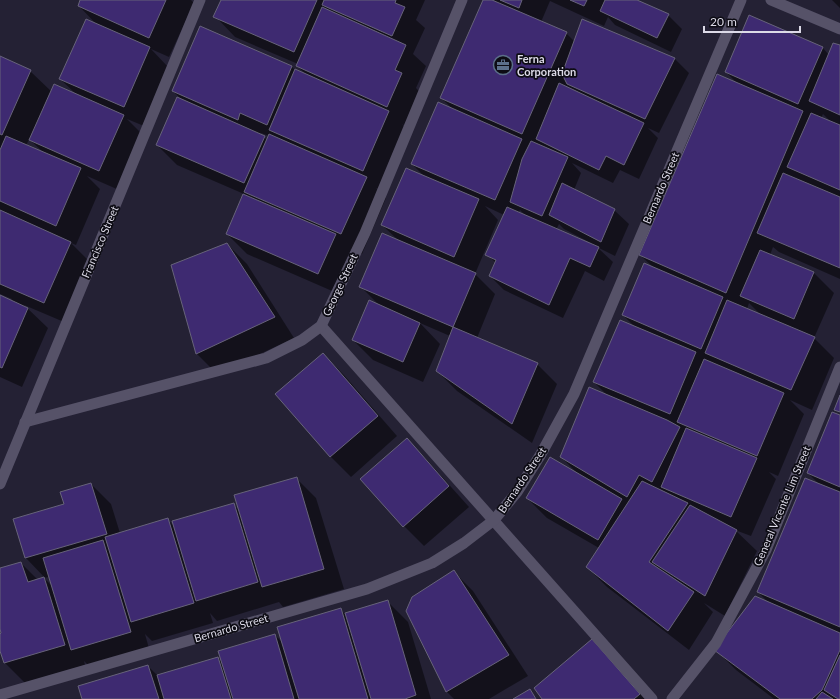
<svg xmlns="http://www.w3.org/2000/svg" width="840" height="699" font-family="Lato,sans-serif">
  <rect width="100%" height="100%" fill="#242134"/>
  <g fill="#0007" fill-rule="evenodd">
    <path d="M81 0H191L194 3 169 57 151 49 169 68 144 126 127 119 144 136 119 190 87 176 100 189 76 245 71 243 91 263 64 322 24 305 48 328 22 387 0 377V296L11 301 12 299 0 294V57L30 71 52 92 76 94 60 79 97 25 79 6ZM29 139 44 153 26 146Z"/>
    <path d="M222 0H425L416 20 425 28 413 54 426 66 416 88 422 94 407 127 402 124 409 132 383 191 376 188 386 198 362 254 350 249 356 255 339 294 247 254 227 234 244 194 177 165 157 145 183 101 173 91 201 27 292 67 295 70 307 75 297 66 298 64 235 37 215 16ZM261 133 269 136 268 140 260 135Z"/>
    <path d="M484 0H490L497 3 494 0H635L668 15 682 29 671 52 615 25 608 17 604 26 550 1 541 22 566 33 575 42 582 21 675 59 689 73 659 133 648 128 658 138 639 179 620 170 613 183 572 163 581 173 574 190 614 210 629 224 615 256 597 247 613 262 604 281 585 271 563 318 504 290 490 276 496 263 487 254 504 215 485 206 498 220 475 274 495 294 477 338 537 364 557 384 532 443 457 391 437 371 450 336 420 323 440 344 423 382 373 360 353 340 380 306 360 286 399 241 382 225 425 177 412 164 455 111 441 98ZM520 210 526 216 518 213ZM559 224 564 229 591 243V245L556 230Z"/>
    <polygon points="832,0 840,0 840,8"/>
    <path d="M840 46V279L779 252 773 247 770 255 814 273 834 293 814 338 834 358 812 410 790 400 804 414 778 476 769 472 776 479 751 536 735 530 757 551 725 616 704 603 713 612 689 650 607 587 587 567 599 548 547 518 527 498 577 473 561 457 609 397 594 382 635 327 623 315 654 268 640 255 739 85 726 72 822 47 829 55ZM823 114 831 122 821 118ZM749 303 761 315 747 309Z"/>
    <polygon points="227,244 247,264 294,338 217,374 197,354 172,266"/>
    <polygon points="323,354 343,374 397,436 351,477 331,457 277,394"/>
    <polygon points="840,416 840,699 774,699 736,670 716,650 769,603 758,592 820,485 808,473"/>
    <polygon points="406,439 426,459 469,507 424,546 404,526 362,479"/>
    <path d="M296 478 316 498 344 589 283 607 279 602 217 621 210 613 213 623 152 641 145 634 150 652 92 669 84 661 85 665 25 683 5 663 0 647V635L3 634 0 625V569L21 563 38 580 45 578 26 558 14 520 65 505 91 484 111 504 120 533 167 519 175 527 233 504 240 511ZM49 577 53 587 44 578Z"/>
    <polygon points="453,571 473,591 528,676 489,699 454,699 447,692 407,611"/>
    <polygon points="387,601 408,622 431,699 83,699 148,666 158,676 218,658 223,663 275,635 284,644 340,609 345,614"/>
    <polygon points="592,641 645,699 543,699"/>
  </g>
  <g fill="#3e2a71" stroke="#67637a">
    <polygon points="80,0 166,0 149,38 78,6"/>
    <polygon points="221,0 317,0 294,52 213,17"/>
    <polygon points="324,0 396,0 395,3 405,7 392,36 322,5"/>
    <polygon points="483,0 492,0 567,32 522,134 440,98"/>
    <polygon points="500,0 522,0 519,8"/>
    <polygon points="570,0 587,0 584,6"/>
    <polygon points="605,0 637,0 669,14 657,38 600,11"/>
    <polygon points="322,7 406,45 395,70 402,73 387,107 296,66"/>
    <polygon points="749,15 823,47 798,104 725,72"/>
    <polygon points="86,19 150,47 124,107 59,79"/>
    <polygon points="582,19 675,58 645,119 567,84 562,74"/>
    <polygon points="200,26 292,66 267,125 240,113 238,120 172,91"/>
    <polygon points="833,43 840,45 840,115 809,101"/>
    <polygon points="0,56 31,70 2,135 0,134"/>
    <polygon points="295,69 389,111 363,171 269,130"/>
    <polygon points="717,74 803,111 726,293 639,255"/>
    <polygon points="559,83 644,123 624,165 606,156 599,170 536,139"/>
    <polygon points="54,84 124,115 99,171 29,140"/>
    <polygon points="177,97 265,136 244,183 156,145"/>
    <polygon points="438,102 522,139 495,200 411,164"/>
    <polygon points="811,113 840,125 840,190 787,167"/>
    <polygon points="269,134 367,177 341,234 244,192"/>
    <polygon points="6,136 81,168 56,226 0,201 0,150"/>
    <polygon points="531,141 568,157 542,216 510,202 522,159"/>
    <polygon points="406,168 479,199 454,257 381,225"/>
    <polygon points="783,173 840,197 840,268 757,233"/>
    <polygon points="562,183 615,209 601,242 549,215"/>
    <polygon points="243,194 336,234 318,274 226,234"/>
    <polygon points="507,207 599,247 590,267 570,258 549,305 489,276 496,260 485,255"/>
    <polygon points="0,210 71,242 44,303 0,284"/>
    <polygon points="382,233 476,273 453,327 359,287"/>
    <polygon points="227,243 275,317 196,354 171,265"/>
    <polygon points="760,250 814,272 794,319 740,296"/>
    <polygon points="644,263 723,297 701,349 622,315"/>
    <polygon points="0,295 28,308 2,368 0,367"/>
    <polygon points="369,300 420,323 403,362 352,340"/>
    <polygon points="727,300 815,337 791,390 705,353"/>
    <polygon points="620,320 696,352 670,414 593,382"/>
    <polygon points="453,327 538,363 512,424 436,371"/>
    <polygon points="323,353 378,416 330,457 275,394"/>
    <polygon points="704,359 784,393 757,456 677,422"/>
    <polygon points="589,387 667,420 680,427 652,482 639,475 627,497 560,457"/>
    <polygon points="840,395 840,412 834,410"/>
    <polygon points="832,412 840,415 840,487 807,473"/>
    <polygon points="686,428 757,458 731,517 661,487"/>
    <polygon points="407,438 449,486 403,527 360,479"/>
    <polygon points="550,457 622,499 598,540 526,498"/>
    <polygon points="297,477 324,569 262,587 234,495"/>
    <polygon points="805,478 840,492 840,627 757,592"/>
    <polygon points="642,481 688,503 649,562 694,592 668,631 586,567"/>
    <polygon points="91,483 107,534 25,558 13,519 64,504 60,492"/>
    <polygon points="234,503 258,582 196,601 172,521"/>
    <polygon points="690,505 737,530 705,596 652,562"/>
    <polygon points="168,518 194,603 131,622 105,537"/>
    <polygon points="103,540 131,632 71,650 43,558"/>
    <polygon points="21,562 28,582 44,577 65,645 4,663 0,651 0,634 1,633 0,629 0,568"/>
    <polygon points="454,570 509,655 446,692 406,611 412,597"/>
    <polygon points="755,596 840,633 840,650 822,690 812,699 780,699 714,650"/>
    <polygon points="388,600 416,695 405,699 371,699 345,613"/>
    <polygon points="341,608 368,699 299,699 277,627"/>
    <polygon points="275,634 294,699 233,699 218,651"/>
    <polygon points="592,639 640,694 634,699 542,699 534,688"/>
    <polygon points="840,655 840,699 838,699 824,690"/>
    <polygon points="218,657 231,699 164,699 157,675"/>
    <polygon points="148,665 159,699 82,699 78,686"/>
    <polygon points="530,689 536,699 513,699"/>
    <polygon points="822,692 833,699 816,699"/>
  </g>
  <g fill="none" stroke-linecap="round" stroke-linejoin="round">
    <polyline stroke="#565268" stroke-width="11" points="321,326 652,699"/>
    <g stroke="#565268" stroke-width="11">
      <polyline points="771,0 840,29"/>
      <polyline points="25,422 266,358 302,340 321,326 365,233 462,0"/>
      <polyline points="0,484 200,0"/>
      <polyline points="0,695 367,589 432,563 464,543 494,520 517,492 541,454 574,394 741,0"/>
      <polyline points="672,699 716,643 766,550 840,367"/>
    </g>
  </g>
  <defs>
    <g id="office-ring" transform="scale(1)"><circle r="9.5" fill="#0d0c14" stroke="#5c6f8a" stroke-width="1.5"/><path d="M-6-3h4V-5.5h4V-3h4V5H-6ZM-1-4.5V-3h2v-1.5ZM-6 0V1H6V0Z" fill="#5c6f8a"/></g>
  </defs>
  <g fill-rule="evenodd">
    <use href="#office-ring" x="503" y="65"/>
  </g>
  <g text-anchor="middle" stroke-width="3.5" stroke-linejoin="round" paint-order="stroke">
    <g font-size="11" font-weight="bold" fill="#dcdae7" stroke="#0d0c14" text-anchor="start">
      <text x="517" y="63">Ferna<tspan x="517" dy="13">Corporation</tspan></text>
    </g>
    <g font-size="11" fill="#dcdae7" stroke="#0d0c14">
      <text transform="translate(661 188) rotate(-67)" y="4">Bernardo Street</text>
      <text transform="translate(100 242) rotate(-67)" y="4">Francisco Street</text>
      <text transform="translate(340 285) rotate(-65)" y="4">George Street</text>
      <text transform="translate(522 480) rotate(-56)" y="4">Bernardo Street</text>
      <text transform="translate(782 506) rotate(-67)" y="4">General Vicente Lim Street</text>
      <text transform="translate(231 628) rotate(-16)" y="4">Bernardo Street</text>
    </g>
  </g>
  <path d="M704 26v6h96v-6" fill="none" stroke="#dcdae7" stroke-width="2"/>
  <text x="710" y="26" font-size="12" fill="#dcdae7" stroke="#0d0c14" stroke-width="3" paint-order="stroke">20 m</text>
</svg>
